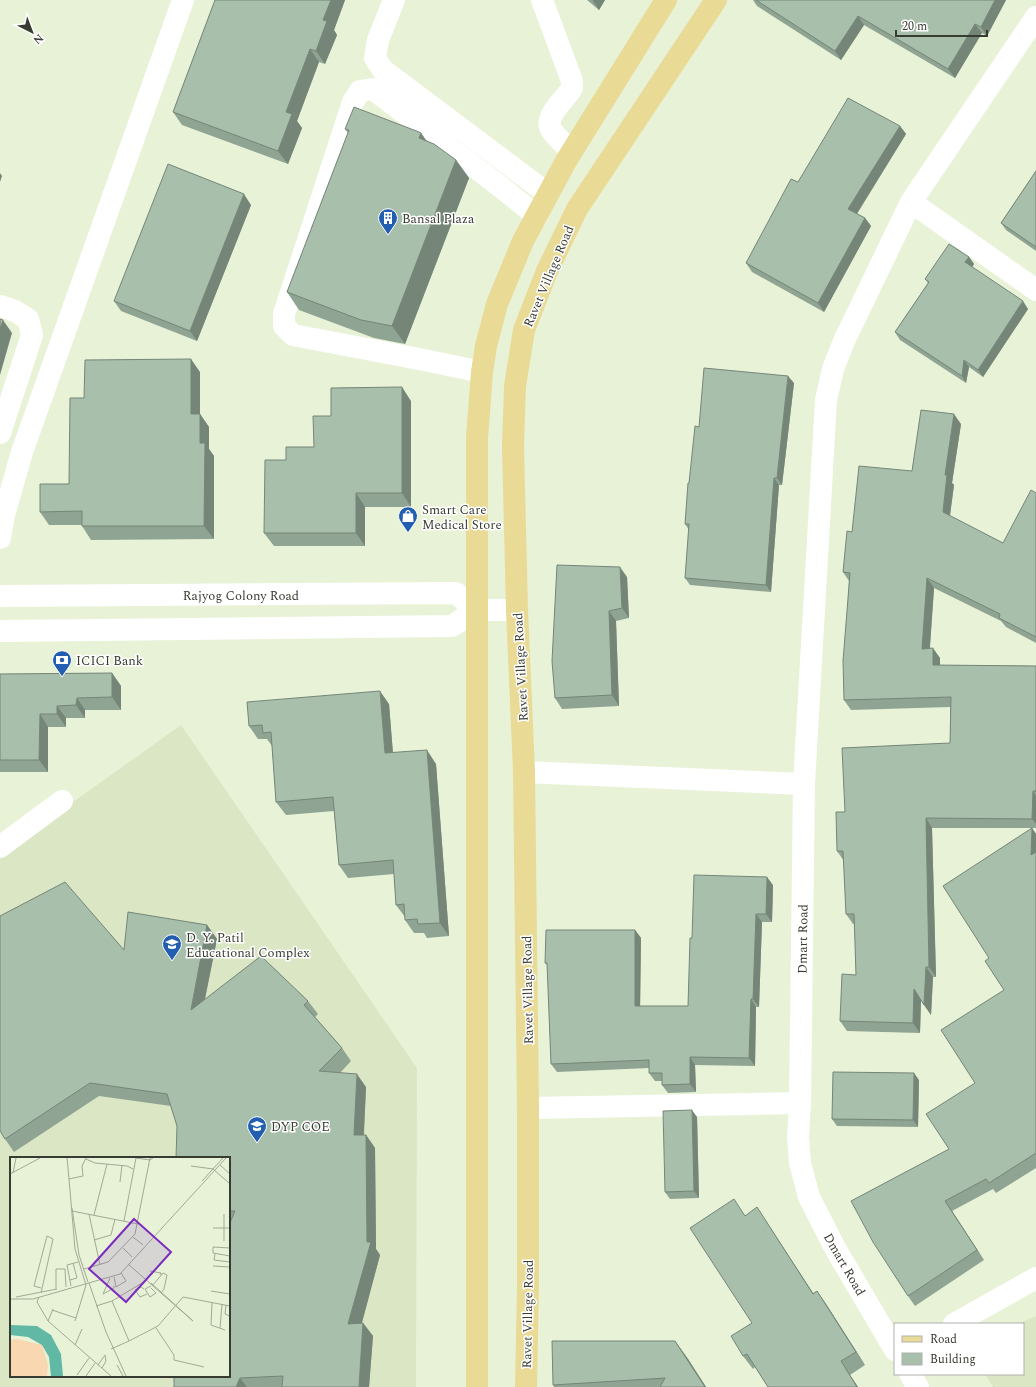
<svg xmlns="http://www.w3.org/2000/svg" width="1036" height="1387" font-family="Spectral,serif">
  <rect width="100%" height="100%" fill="#e8f2d7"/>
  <g fill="#dbe6c5" fill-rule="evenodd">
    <path d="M181 725 417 1068 416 1387H0V854ZM11 1158H229V1376H11Z"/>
    <polygon points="1036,1316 1036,1387 993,1387 985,1374 1023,1374 1023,1324 1017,1324"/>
  </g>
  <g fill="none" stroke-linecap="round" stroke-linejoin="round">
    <g stroke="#fff" stroke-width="22">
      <polyline points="394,0 378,40 375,58 383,70 548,194"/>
      <path d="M542 0 572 81V88C565 100 542 117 552 131 557 138 565 145 572 151"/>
      <polyline points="911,202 1036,290"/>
      <polyline points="0,306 15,311 28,319 32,335 0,433"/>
      <polyline points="482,372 419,359 293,335 284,326 284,314 353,102 360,91 373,89 497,184 537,216"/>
      <polyline points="0,538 4,515 22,452 183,0"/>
      <polyline points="0,596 456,593 476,610"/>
      <polyline points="0,631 452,626 476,610 517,610"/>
      <polyline points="524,772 804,784"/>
      <polyline points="0,847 62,801"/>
      <polyline points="528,1108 800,1103"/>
      <polyline points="954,1324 1036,1278"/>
      <polyline points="895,1350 835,1248 809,1197 800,1163 798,1137 800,1103 804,784 826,400 833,369 844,341 911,202 1036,17"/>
      <polyline points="910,1374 918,1387"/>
    </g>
    <g stroke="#e9da95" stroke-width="22">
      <polyline points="477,1387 477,438 482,372 486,346 497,304 523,241 566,161 666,0"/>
      <polyline points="526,1387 528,1288 528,1108 524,772 517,610 513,446 515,386 524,330 547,271 577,209 716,0"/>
    </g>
  </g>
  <g fill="#90a493">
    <polygon points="215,0 345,0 334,30 337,35 325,64 319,62 297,121 302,128 288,164 182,125 173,112"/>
    <polygon points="587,0 605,0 599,10"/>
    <polygon points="753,0 1006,0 987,36 982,33 955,78 864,25 841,60 757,6"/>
    <polygon points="900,126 906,134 857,214 865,218 871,226 824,312 752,272 746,263 798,182"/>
    <polygon points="345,129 421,133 426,140 456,160 469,178 405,344 374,338 299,310 287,292 348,133"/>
    <polygon points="1036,171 1036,251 1006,230 1001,223"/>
    <polygon points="251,205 197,341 121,311 114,301"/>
    <polygon points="969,257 974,264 972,267 1028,309 983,377 969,367 966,383 900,340 895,332 928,283 925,279"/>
    <polygon points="200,372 200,414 209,427 209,449 214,456 214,539 91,540 82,526 82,525 49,525 40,512 69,484 84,398"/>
    <polygon points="794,383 782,485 779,485 771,592 690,585 685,578 689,530 685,524 689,483 699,427"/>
    <polygon points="411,401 411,507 365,507 365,546 274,546 264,533 286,460 314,447 331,416"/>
    <polygon points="961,424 952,483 954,485 950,516 1003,543 1036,493 1036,643 1006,627 1001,621 934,588 930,648 940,658 940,665 1036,666 1036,828 1032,828 1036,834 1036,1168 996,1193 993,1189 952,1211 984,1260 915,1306 908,1296 949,1149 975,1083 1004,990 989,958 1031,828 932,828 936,977 933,977 931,1015 921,1000 920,1033 847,1031 840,1021 856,975 855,924 853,924 846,914 844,861 837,851 845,812 950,743 950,707 851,710 844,700 849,581 843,572 852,532"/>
    <polygon points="627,577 629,618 616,621 619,706 562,709 555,698"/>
    <polygon points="112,673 121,686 121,710 85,710 85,718 66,718 66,727 48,727 48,772 0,772 0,674"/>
    <polygon points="389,704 393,753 436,764 449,936 427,938 424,933 414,933 405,920 405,917 396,905 394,874 348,878 339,865 334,811 286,815 276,802 272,746 267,739 258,739 249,726"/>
    <polygon points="773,885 772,922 762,922 759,1007 756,1007 755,1066 695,1065 696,1092 668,1093 662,1085 662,1081 655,1081 649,1073 649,1068 557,1072 551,1064 548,966 545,963 635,930 641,938 640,1006 688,1006 692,938"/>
    <polygon points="207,925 217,939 205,999 308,1001 318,1014 315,1017 342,1048 351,1061 340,1073 366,1087 364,1135 366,1135 375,1148 376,1249 380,1255 362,1323 363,1323 373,1336 369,1387 174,1387 230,1224 229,1224 229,1158 177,1126 171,1106 99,1096 14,1152 5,1139 124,950"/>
    <polygon points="919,1080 918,1127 837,1126 832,1119"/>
    <polygon points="697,1117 699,1198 670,1199 665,1192"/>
    <polygon points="745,1215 766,1221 813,1293 817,1291 826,1304 865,1365 850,1375 858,1387 768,1387 755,1367 753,1369 743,1356 752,1323"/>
    <polygon points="675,1341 688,1359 706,1387 554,1387 553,1385"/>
  </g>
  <g fill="#758678">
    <polygon points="331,0 345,0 334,30 337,35 325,64 316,51 323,20"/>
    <polygon points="593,0 605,0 599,10 593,1"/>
    <polygon points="995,0 1006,0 987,36 981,27"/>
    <polygon points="858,16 864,25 841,60 835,51"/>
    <polygon points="975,24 982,33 955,78 948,69"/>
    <polygon points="310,49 319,62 297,121 302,128 288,164 278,151 286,112"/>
    <polygon points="900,126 906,134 854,218 848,209"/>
    <polygon points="421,133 433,151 419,138"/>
    <polygon points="456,160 469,178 405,344 392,326"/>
    <polygon points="0,173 2,176 0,182"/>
    <polygon points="244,194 251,205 197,341 190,331"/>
    <polygon points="865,218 871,226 824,312 818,303"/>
    <polygon points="969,257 974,264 970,270 965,262"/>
    <polygon points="1023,301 1028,309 983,377 978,370"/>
    <polygon points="3,320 12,333 0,375 0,329"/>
    <polygon points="191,359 200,372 200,414 209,427 209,449 214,456 214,539 204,526 191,414"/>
    <polygon points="964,360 969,367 966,383 962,376"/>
    <polygon points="788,376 794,383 782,485 777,478"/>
    <polygon points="402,387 411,401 411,507 402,493"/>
    <polygon points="954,414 961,424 952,483 954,485 949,522 943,512 945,475"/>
    <polygon points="774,478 779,485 771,592 766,585"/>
    <polygon points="356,493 365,507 365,546 356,533"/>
    <polygon points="620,567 627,577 629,618 622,608"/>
    <polygon points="927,578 934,588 929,658 922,649"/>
    <polygon points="609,611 616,621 619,706 612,695"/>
    <polygon points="933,648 940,658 940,675 933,665"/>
    <polygon points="112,673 121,686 121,710 112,697"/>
    <polygon points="380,691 389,704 394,767 385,753"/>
    <polygon points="77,698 85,710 85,718 76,705"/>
    <polygon points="57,706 66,718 66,727 57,714"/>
    <polygon points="40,714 48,727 48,772 39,760"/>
    <polygon points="427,750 436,764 449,936 440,923"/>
    <polygon points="1033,791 1036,796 1036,824 1032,819"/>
    <polygon points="926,818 932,828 936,977 929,967"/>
    <polygon points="1032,828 1036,834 1036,861 1031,855"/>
    <polygon points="767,877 773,885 772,922 766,914"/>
    <polygon points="756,914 762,922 759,1007 753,999"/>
    <polygon points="207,925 217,939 200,1023 191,1010"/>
    <polygon points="635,930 641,938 640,1014 635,1006"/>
    <polygon points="926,967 933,977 931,1015 924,1005"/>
    <polygon points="914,989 921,999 920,1033 913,1023"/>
    <polygon points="751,999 756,1007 755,1066 749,1058"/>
    <polygon points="690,1057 695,1065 696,1092 690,1084"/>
    <polygon points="914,1073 919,1080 918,1127 913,1120"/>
    <polygon points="357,1074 366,1087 363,1148 354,1135"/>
    <polygon points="692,1110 697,1117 699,1198 694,1191"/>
    <polygon points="366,1135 375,1148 376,1249 380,1255 358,1337 348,1324 367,1242"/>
    <polygon points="945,1201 952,1211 984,1260 977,1250"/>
    <polygon points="757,1207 766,1221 822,1307 813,1294"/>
    <polygon points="817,1291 826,1304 865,1365 856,1352"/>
    <polygon points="363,1323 373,1336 369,1387 359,1387"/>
    <polygon points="675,1341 688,1359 706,1387 705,1387"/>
    <polygon points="841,1361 850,1375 858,1387 857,1387"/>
    <polygon points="240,1378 247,1387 236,1387"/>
  </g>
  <g fill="#a7bfab" stroke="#758678">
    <polygon points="215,0 331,0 323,20 327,21 316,51 310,49 286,112 292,114 278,151 173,112"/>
    <polygon points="756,0 995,0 981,27 975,24 948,69 858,16 835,51"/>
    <polygon points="848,98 900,126 848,209 865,218 818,303 746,263 791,179 798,182"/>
    <polygon points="354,107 419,132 421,133 419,138 434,144 456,160 392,326 361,320 287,292 349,130 345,129"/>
    <polygon points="168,164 244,194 190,331 114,301"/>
    <polygon points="1036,171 1036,247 1001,223"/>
    <polygon points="949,244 969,257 965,262 1023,301 978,370 964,360 962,376 895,332 929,282 925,279"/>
    <polygon points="0,319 3,320 0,329"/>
    <polygon points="191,359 191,414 200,414 200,443 205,443 204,526 82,526 82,511 40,512 40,484 69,484 70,398 84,398 85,360"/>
    <polygon points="704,368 788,376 777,478 774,478 766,585 685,578 689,524 685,524 688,483 689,483 695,426 699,427"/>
    <polygon points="402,387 402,493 356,493 356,533 264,533 265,460 286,460 286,447 314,447 313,416 331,416 331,388"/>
    <polygon points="921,410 954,414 945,475 947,475 943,512 1003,543 1031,490 1036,493 1036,637 999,618 1000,614 927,578 922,649 933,648 933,665 1036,666 1036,791 1033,791 1032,819 926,818 929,967 926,967 924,1005 914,989 913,1023 840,1021 842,974 856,975 854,914 846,914 843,851 837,851 836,812 845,812 842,748 950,743 951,697 844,700 843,661 850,573 843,572 847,531 852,532 859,466 912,471"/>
    <polygon points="557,565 620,567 622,608 609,611 612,695 555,698 552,661"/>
    <polygon points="112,673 112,697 77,698 76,705 57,706 57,714 40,714 39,760 0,760 0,674"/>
    <polygon points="380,691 385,753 427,750 440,923 418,924 417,919 405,920 404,904 396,905 393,860 339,865 333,797 276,802 271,732 263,733 262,725 249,726 247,702"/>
    <polygon points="1032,828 1031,855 1036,852 1036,1153 989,1183 986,1179 945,1201 977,1250 908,1296 873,1242 851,1201 949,1149 926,1114 975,1083 941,1030 1004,990 985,961 989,958 943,886"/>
    <polygon points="694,875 767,877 766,914 756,914 753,999 751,999 749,1058 690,1057 690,1084 662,1085 662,1073 649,1073 649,1060 551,1064 547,963 545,963 546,930 635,930 635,1006 688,1006 690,938 692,938"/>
    <polygon points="65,882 124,950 128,912 207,925 191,1010 261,956 308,1001 304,1005 342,1048 319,1071 357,1074 354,1135 366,1135 367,1242 371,1242 348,1324 363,1323 359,1387 282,1387 283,1376 240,1378 236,1387 174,1387 174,1376 229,1376 229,1225 235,1211 229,1211 229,1158 176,1158 177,1126 167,1094 90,1083 5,1139 0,1131 0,916"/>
    <polygon points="833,1072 914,1073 913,1120 832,1119"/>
    <polygon points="692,1110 694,1191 665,1192 663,1111"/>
    <polygon points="734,1199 745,1216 757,1207 813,1294 817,1291 856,1352 841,1361 857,1387 768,1387 747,1354 743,1356 731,1336 752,1323 690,1228"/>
    <polygon points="552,1341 675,1341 705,1387 660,1387 665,1378 553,1385"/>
  </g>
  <defs>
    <g id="building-pin" transform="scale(1)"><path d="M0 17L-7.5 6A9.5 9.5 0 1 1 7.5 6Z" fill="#235fb1" stroke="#fff"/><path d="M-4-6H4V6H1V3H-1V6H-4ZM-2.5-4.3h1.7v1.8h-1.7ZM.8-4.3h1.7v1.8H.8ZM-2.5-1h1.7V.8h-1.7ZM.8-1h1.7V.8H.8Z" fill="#fff"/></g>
    <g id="shop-pin" transform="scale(1)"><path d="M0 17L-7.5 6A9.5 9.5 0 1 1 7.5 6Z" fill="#235fb1" stroke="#fff"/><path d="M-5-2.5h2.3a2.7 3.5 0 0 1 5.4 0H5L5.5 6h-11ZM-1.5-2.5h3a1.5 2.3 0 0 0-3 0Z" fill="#fff"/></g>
    <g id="bank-pin" transform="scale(1)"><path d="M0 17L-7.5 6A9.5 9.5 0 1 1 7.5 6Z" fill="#235fb1" stroke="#fff"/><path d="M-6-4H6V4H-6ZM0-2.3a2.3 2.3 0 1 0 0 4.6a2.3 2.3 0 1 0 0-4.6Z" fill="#fff"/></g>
    <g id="university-pin" transform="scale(1)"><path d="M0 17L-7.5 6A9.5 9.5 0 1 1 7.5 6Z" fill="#235fb1" stroke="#fff"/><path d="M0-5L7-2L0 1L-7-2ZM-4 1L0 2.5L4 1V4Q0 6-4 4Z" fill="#fff"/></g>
  </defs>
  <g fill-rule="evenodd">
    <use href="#building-pin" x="388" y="218"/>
    <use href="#shop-pin" x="408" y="516"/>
    <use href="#bank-pin" x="62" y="660"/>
    <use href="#university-pin" x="172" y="944"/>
    <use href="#university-pin" x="257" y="1126"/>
  </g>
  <g text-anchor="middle" stroke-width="3" stroke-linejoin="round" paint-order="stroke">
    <g font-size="13" fill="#383b31" stroke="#fff" text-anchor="start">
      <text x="402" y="223">Bansal Plaza</text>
      <text x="422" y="514">Smart Care<tspan x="422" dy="15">Medical Store</tspan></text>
      <text x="76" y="665">ICICI Bank</text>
      <text x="186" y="942">D. Y. Patil<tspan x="186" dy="15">Educational Complex</tspan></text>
      <text x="271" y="1131">DYP COE</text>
    </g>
    <g font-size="13" fill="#383b31" stroke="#fff">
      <text transform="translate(548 276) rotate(-67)" y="5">Ravet Village Road</text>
      <text x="241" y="600">Rajyog Colony Road</text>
      <text transform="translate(520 667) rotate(-93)" y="5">Ravet Village Road</text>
      <text transform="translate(802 939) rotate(-89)" y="5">Dmart Road</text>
      <text transform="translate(527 990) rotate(-91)" y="5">Ravet Village Road</text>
      <text transform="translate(845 1264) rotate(60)" y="5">Dmart Road</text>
      <text transform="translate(527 1314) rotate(-89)" y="5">Ravet Village Road</text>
    </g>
  </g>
  <g transform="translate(10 1157)">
    <rect width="220" height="220" fill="#e8f2d7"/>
    <path d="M7 182 32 188 38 208 37 219H0V183Z" fill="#f9d7b1"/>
    <path d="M0 168 27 169 41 178 51 197 53 219H41L39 200 32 188 18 180 0 178Z" fill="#61b9a5"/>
    <path fill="none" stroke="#a2a995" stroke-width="1" d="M57 1 59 22M126 1 140 3 143 1M76 2 85 6 117 9 123 12M210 8 220 17M181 9 203 12 219 26M3 16 6 1M0 17 30 1M192 24 213 1M110 25 112 8M62 51 69 98 78 125M62 54 128 67M79 57 90 108M214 57V84M84 58 97 7M114 64 126 1M203 71H220M123 80 133 88M84 83 101 78 105 62M113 91 122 100M220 91 203 90V96L220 99M205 97 204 103 220 105M118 107 183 164M203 109 220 110M74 112 98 105 125 77 140 1M140 114 151 116 150 118M104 120 106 130 116 124 111 116M60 123 67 121 63 106M79 126 96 175 116 219M141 126 183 164M143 128 153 116 157 118 154 132 151 136M61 129 57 108 68 105M141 129 135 132 140 140 146 136 141 131M46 132V112H55L56 130M134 132 131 130 125 133 130 140 137 137M201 134 220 137M31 136 43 82 37 79 24 129 31 131M93 137 104 131V129M93 137 100 121M6 140 47 132M29 140 27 145 38 164 101 219M0 142H23L110 117 216 1M202 146 201 168 215 173M216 148 215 157 220 159M86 149 102 144 137 123M42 153 66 161M38 164 43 152M65 164 76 128 65 92 59 22 73 19 72 9 76 1M146 171 164 198V203L194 210M210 171 212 147M119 184 148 169 173 140 220 149M65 188 72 172M101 192 119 184 102 144M88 208 95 198 96 204 92 211M107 208 113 219M67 218 79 201M76 219 85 206"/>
    <path fill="#7b2cbf" fill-opacity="0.15" stroke="#7b2cbf" stroke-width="2" d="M124 62 161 95 116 145 79 112Z"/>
    <rect width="220" height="220" fill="none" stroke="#383b31" stroke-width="2"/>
  </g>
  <rect x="894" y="1323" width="130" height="52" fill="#ffffff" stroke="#afb1ad"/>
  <rect x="902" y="1336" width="20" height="6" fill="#e9da95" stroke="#afb1ad"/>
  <text x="930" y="1343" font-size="12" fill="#383b31">Road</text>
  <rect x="902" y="1353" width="20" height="12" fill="#a7bfab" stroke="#afb1ad"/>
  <text x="930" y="1363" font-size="12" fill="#383b31">Building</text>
  <g transform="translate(32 32) rotate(138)" stroke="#ffffff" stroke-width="3" paint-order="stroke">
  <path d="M0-3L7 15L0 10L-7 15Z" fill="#383b31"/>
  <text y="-6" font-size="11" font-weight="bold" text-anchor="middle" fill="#383b31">N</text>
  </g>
  <path d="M896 30v6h91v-6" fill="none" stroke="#383b31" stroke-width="2"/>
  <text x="902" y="30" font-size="12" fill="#383b31" stroke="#ffffff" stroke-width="3" paint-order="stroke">20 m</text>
</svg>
